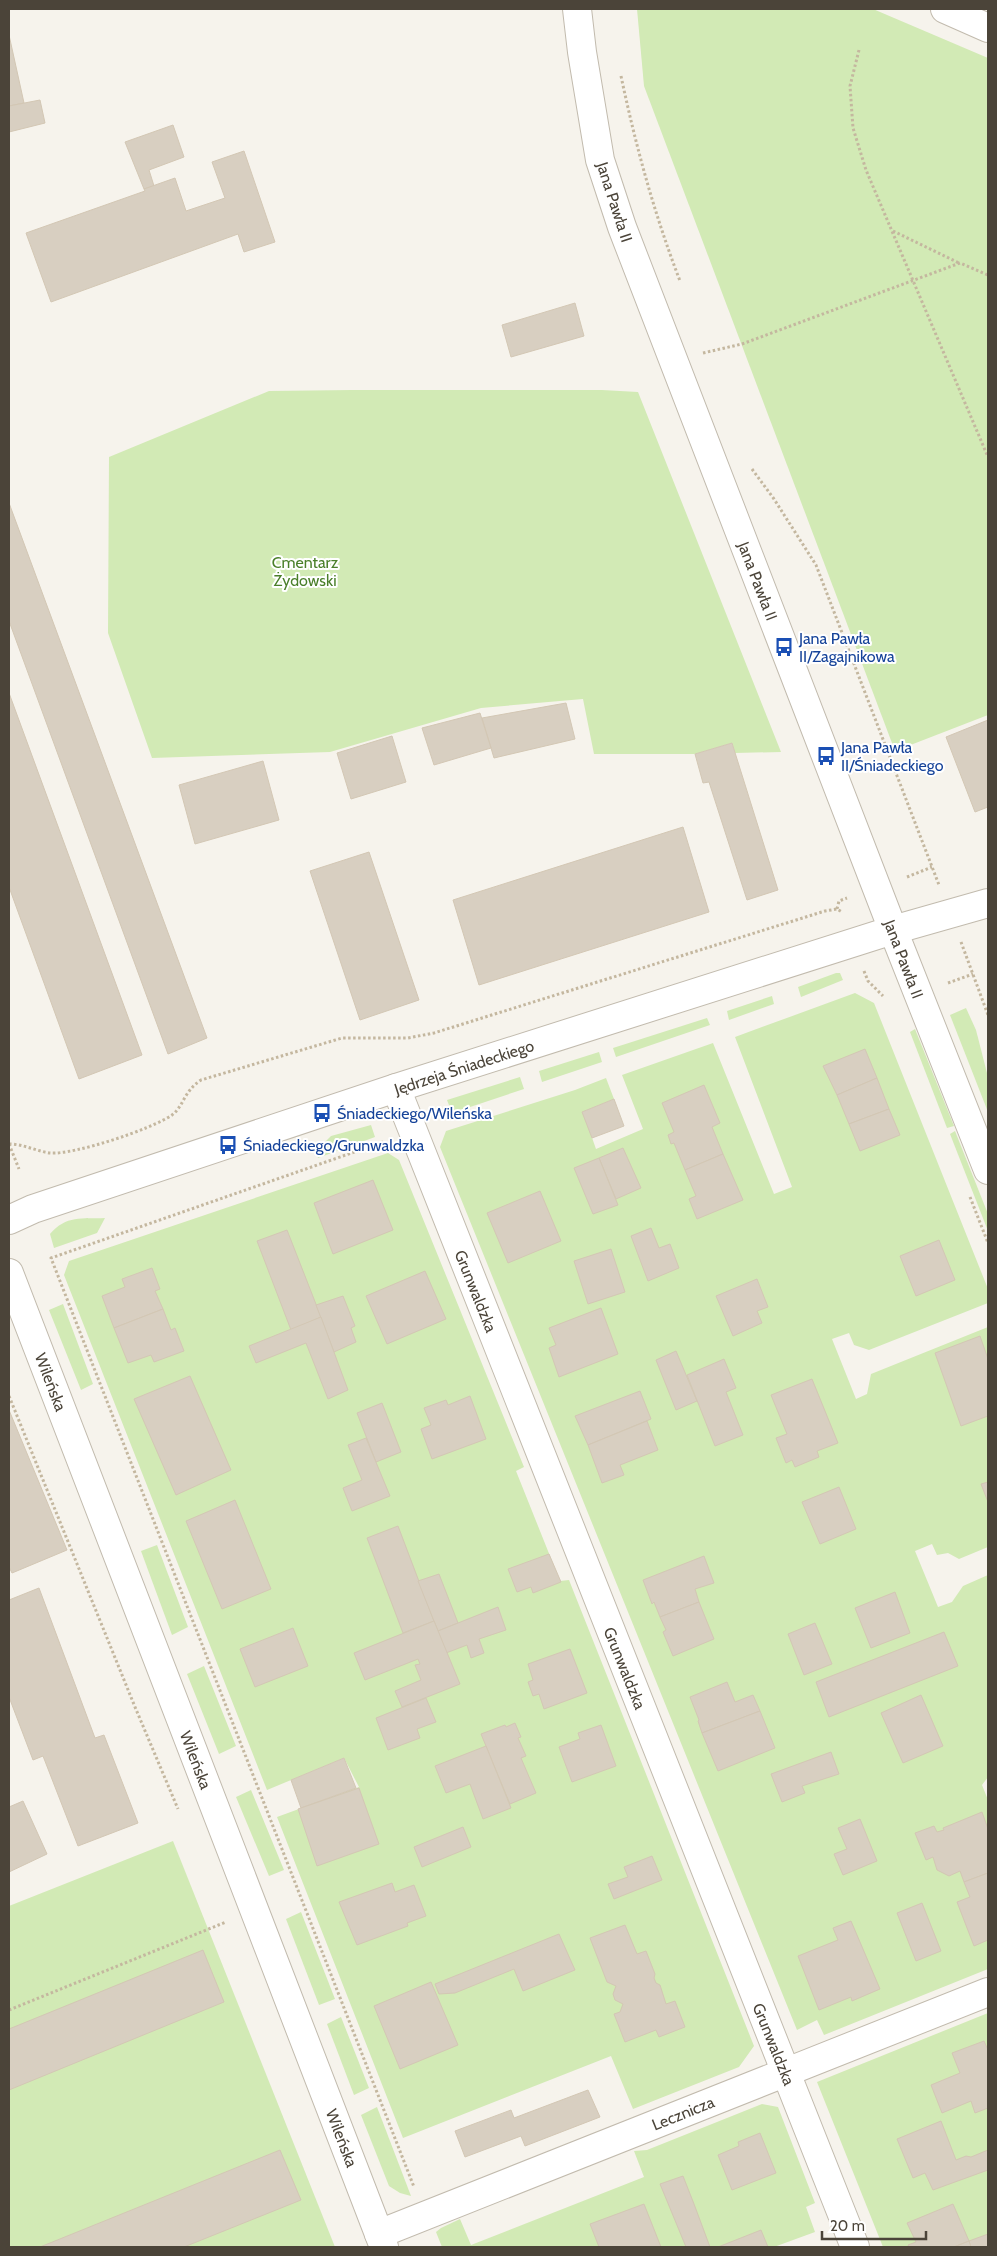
<svg xmlns="http://www.w3.org/2000/svg" width="997" height="2256" font-family="Cabin,sans-serif">
  <rect width="100%" height="100%" fill="#f6f3ec"/>
  <g fill="#d2eab5">
    <polygon points="637,9 873,9 988,58 988,715 895,751 644,86"/>
    <polygon points="352,390 602,390 638,392 781,752 735,753 732,743 695,754 594,754 583,699 481,708 330,752 152,758 108,633 109,457 269,391"/>
    <polygon points="836,973 840,973 843,980 801,997 798,987"/>
    <polygon points="855,993 874,1003 988,1289 988,1303 869,1350 854,1345 849,1333 832,1339 856,1399 867,1394 871,1374 988,1327 988,1547 959,1559 948,1553 937,1555 932,1544 915,1551 938,1607 952,1602 963,1586 988,1575 988,1777 982,1785 988,1800 988,1969 824,2035 817,2020 797,2030 440,1147 446,1131 575,1090 606,1078 614,1099 583,1112 596,1149 643,1129 622,1075 713,1043 774,1194 792,1187 735,1037"/>
    <polygon points="772,996 774,1004 729,1020 727,1011"/>
    <polygon points="966,1008 976,1030 988,1077 988,1112 950,1015"/>
    <polygon points="707,1018 710,1025 616,1057 613,1048"/>
    <polygon points="915,1029 954,1126 947,1128 910,1032"/>
    <polygon points="599,1052 602,1062 542,1082 539,1071"/>
    <polygon points="520,1077 524,1089 452,1113 447,1100"/>
    <polygon points="371,1125 375,1137 318,1158 316,1151 331,1136"/>
    <polygon points="955,1131 988,1214 988,1231 950,1134"/>
    <polygon points="388,1153 399,1160 524,1467 516,1471 560,1581 569,1580 754,2046 739,2067 633,2109 611,2056 403,2138 277,1817 359,1787 344,1758 267,1790 64,1275 69,1261"/>
    <path d="M105 1218 97 1233 54 1248 50 1234C66 1215 82 1219 105 1218Z"/>
    <polygon points="63,1304 93,1384 81,1390 49,1310"/>
    <polygon points="157,1545 188,1627 172,1635 141,1551"/>
    <polygon points="204,1666 236,1746 219,1754 187,1674"/>
    <polygon points="251,1790 284,1870 269,1876 236,1797"/>
    <polygon points="173,1841 335,2247 9,2247 9,1906"/>
    <polygon points="301,1912 335,1999 319,2005 286,1919"/>
    <polygon points="988,2013 988,2247 883,2247 817,2082"/>
    <polygon points="341,2017 369,2088 354,2095 327,2024"/>
    <polygon points="762,2104 778,2107 815,2203 806,2207 815,2232 774,2247 442,2247 436,2232 441,2228 460,2219 471,2245 644,2177 634,2151 647,2150"/>
    <polygon points="377,2107 411,2196 400,2193 389,2186 361,2115"/>
  </g>
  <g fill="#d8cfc1" stroke="#d3c7b4">
    <polygon points="9,35 24,103 9,106"/>
    <polygon points="40,100 45,123 9,132 9,106"/>
    <polygon points="173,125 184,157 149,170 154,186 144,189 125,142"/>
    <polygon points="244,151 275,242 244,252 238,234 51,302 26,233 145,191 144,189 175,178 186,211 225,198 212,162"/>
    <polygon points="575,303 584,336 511,357 502,325"/>
    <polygon points="9,503 207,1038 168,1054 9,621"/>
    <polygon points="9,693 142,1055 79,1079 9,887"/>
    <polygon points="566,703 575,739 494,758 482,718"/>
    <polygon points="480,713 491,748 434,765 422,728"/>
    <polygon points="988,720 988,807 975,812 946,737"/>
    <polygon points="392,736 406,782 351,799 337,753"/>
    <polygon points="732,743 778,890 747,900 709,782 703,783 695,754"/>
    <polygon points="263,761 279,820 195,844 179,785"/>
    <polygon points="683,827 709,912 479,985 453,900"/>
    <polygon points="369,852 419,1000 360,1020 310,871"/>
    <polygon points="865,1049 877,1078 837,1095 823,1066"/>
    <polygon points="877,1078 889,1109 849,1124 837,1095"/>
    <polygon points="704,1085 720,1123 712,1127 723,1154 685,1170 674,1143 671,1144 668,1135 674,1132 662,1103"/>
    <polygon points="614,1099 624,1126 592,1138 582,1112"/>
    <polygon points="889,1109 900,1135 860,1151 849,1124"/>
    <polygon points="623,1148 641,1188 616,1199 599,1158"/>
    <polygon points="723,1154 743,1200 697,1219 689,1199 696,1196 685,1170"/>
    <polygon points="599,1158 618,1205 593,1214 574,1168"/>
    <polygon points="373,1180 393,1230 333,1254 314,1203"/>
    <polygon points="540,1191 561,1241 508,1263 487,1213"/>
    <polygon points="651,1228 659,1248 670,1244 679,1268 648,1281 631,1236"/>
    <polygon points="287,1230 321,1317 291,1330 257,1241"/>
    <polygon points="939,1240 955,1280 916,1296 900,1256"/>
    <polygon points="611,1249 625,1292 588,1304 574,1261"/>
    <polygon points="152,1268 160,1289 155,1291 163,1309 114,1328 102,1296 125,1287 122,1279"/>
    <polygon points="425,1271 446,1319 387,1344 366,1296"/>
    <polygon points="757,1279 768,1307 757,1311 762,1323 733,1336 716,1296"/>
    <polygon points="343,1296 355,1326 351,1328 356,1342 334,1352 316,1305"/>
    <polygon points="601,1308 618,1354 559,1377 549,1348 556,1345 549,1328"/>
    <polygon points="163,1309 171,1330 175,1328 184,1351 154,1362 151,1355 128,1363 114,1328"/>
    <polygon points="321,1317 348,1390 328,1399 306,1343 256,1363 249,1346"/>
    <polygon points="980,1336 988,1359 988,1416 961,1426 935,1353"/>
    <polygon points="676,1351 697,1401 676,1410 656,1360"/>
    <polygon points="724,1359 736,1388 726,1392 743,1435 715,1446 687,1375"/>
    <polygon points="190,1376 231,1470 176,1495 134,1399"/>
    <polygon points="812,1379 838,1443 817,1451 819,1457 795,1467 792,1460 786,1463 776,1438 787,1434 771,1395"/>
    <polygon points="640,1391 651,1419 588,1445 575,1416"/>
    <polygon points="470,1396 486,1439 432,1459 421,1429 431,1425 424,1408 446,1400 448,1405"/>
    <polygon points="382,1403 401,1452 376,1462 357,1413"/>
    <polygon points="9,1410 67,1550 12,1573 9,1567"/>
    <polygon points="647,1421 658,1450 620,1465 624,1475 602,1483 588,1445"/>
    <polygon points="366,1438 390,1496 352,1511 343,1488 362,1480 348,1445"/>
    <polygon points="988,1482 988,1502 981,1484"/>
    <polygon points="839,1487 856,1529 820,1544 802,1502"/>
    <polygon points="235,1500 271,1589 222,1609 186,1521"/>
    <polygon points="398,1526 434,1621 403,1633 367,1538"/>
    <polygon points="549,1554 561,1582 533,1593 531,1587 517,1592 508,1569"/>
    <polygon points="704,1556 714,1583 695,1589 699,1602 660,1617 654,1602 652,1604 643,1580"/>
    <polygon points="439,1574 458,1623 438,1631 418,1581"/>
    <polygon points="39,1588 95,1738 104,1735 138,1823 78,1846 43,1756 33,1760 9,1697 9,1600"/>
    <polygon points="895,1592 910,1633 871,1648 855,1608"/>
    <polygon points="699,1602 714,1639 673,1656 663,1632 666,1630 660,1617"/>
    <polygon points="498,1607 506,1630 479,1639 484,1653 471,1658 467,1645 446,1653 438,1631"/>
    <polygon points="434,1621 460,1684 402,1707 395,1691 421,1680 415,1665 420,1664 418,1659 365,1680 354,1653"/>
    <polygon points="815,1623 832,1664 804,1675 788,1634"/>
    <polygon points="293,1628 308,1666 255,1687 240,1649"/>
    <polygon points="944,1632 958,1666 829,1717 816,1682"/>
    <polygon points="570,1649 587,1693 544,1709 539,1694 533,1696 528,1682 533,1680 528,1664"/>
    <polygon points="727,1682 735,1702 753,1695 760,1711 702,1733 698,1721 699,1720 690,1697"/>
    <polygon points="921,1695 943,1746 903,1763 881,1713"/>
    <polygon points="426,1698 436,1722 417,1729 420,1738 388,1750 376,1718"/>
    <polygon points="760,1711 775,1748 718,1771 702,1733"/>
    <polygon points="515,1723 521,1737 518,1738 526,1756 521,1758 536,1793 510,1804 481,1734 505,1725 506,1727"/>
    <polygon points="601,1725 616,1766 572,1782 559,1747 580,1739 578,1733"/>
    <polygon points="486,1746 511,1808 483,1819 470,1784 446,1793 435,1766"/>
    <polygon points="831,1752 839,1774 802,1786 805,1793 782,1802 771,1774"/>
    <polygon points="344,1758 356,1788 301,1808 291,1780"/>
    <polygon points="359,1788 379,1844 317,1866 298,1809"/>
    <polygon points="23,1801 47,1854 9,1872 9,1807"/>
    <polygon points="982,1812 988,1829 988,1873 964,1882 960,1871 949,1876 937,1870 933,1857 926,1860 915,1833 934,1826 937,1832 944,1830 943,1828"/>
    <polygon points="860,1819 877,1861 843,1875 834,1854 847,1849 838,1828"/>
    <polygon points="463,1827 471,1847 422,1867 414,1847"/>
    <polygon points="652,1856 662,1880 614,1899 608,1884 628,1877 624,1867"/>
    <polygon points="988,1873 988,1940 974,1946 957,1902 970,1897 964,1882"/>
    <polygon points="392,1883 395,1892 414,1885 426,1916 407,1923 408,1926 357,1945 339,1902"/>
    <polygon points="922,1903 941,1951 916,1961 897,1913"/>
    <polygon points="851,1921 880,1989 852,2001 851,1997 819,2010 798,1956 838,1940 833,1928"/>
    <polygon points="625,1925 637,1954 646,1951 655,1974 654,1978 656,1983 660,1985 666,2004 675,2001 685,2027 659,2037 656,2030 625,2042 614,2014 620,2012 623,2004 615,2000 613,1994 616,1986 607,1982 590,1938"/>
    <polygon points="559,1934 575,1970 523,1991 514,1969 455,1993 439,1994 435,1984"/>
    <polygon points="203,1950 224,2002 9,2090 9,2029"/>
    <polygon points="431,1982 458,2045 400,2069 374,2006"/>
    <polygon points="984,2041 988,2050 988,2108 975,2113 971,2101 942,2113 931,2085 960,2073 952,2053"/>
    <polygon points="588,2090 600,2117 525,2146 521,2136 465,2157 455,2131 511,2110 514,2118"/>
    <polygon points="941,2121 956,2160 966,2156 971,2157 988,2150 988,2170 933,2190 925,2173 913,2178 897,2139"/>
    <polygon points="760,2133 776,2173 732,2190 718,2155 739,2146 738,2142"/>
    <polygon points="280,2150 301,2200 184,2247 40,2247"/>
    <polygon points="683,2176 694,2204 710,2247 686,2247 660,2184"/>
    <polygon points="644,2204 661,2247 599,2247 590,2224"/>
    <polygon points="953,2204 969,2241 954,2247 909,2247 908,2245 916,2242 907,2223"/>
    <polygon points="761,2230 768,2247 718,2247"/>
    <polygon points="988,2234 988,2247 971,2247 969,2241"/>
    <polygon points="969,2241 971,2247 954,2247"/>
  </g>
  <g fill="none" stroke-linecap="round" stroke-linejoin="round">
    <g stroke="#c2bbae" stroke-width="30">
      <g id="minor">
        <polyline points="945,9 988,28"/>
        <polyline points="893,930 988,903"/>
        <polyline points="396,1088 855,2247"/>
        <polyline points="379,2234 988,1992"/>
      </g>
    </g>
    <g stroke="#c2bbae" stroke-width="30">
      <g id="tertiary">
        <polyline points="577,9 582,52 600,160 622,227 893,930 988,1170"/>
        <polyline points="9,1220 33,1209 396,1088 893,930"/>
        <polyline points="9,1273 384,2247"/>
      </g>
    </g>
    <g stroke="#c4b79f" stroke-width="3" stroke-dasharray="2.5 2.5" stroke-linecap="butt">
      <polyline points="859,50 850,86 853,128 866,170 988,457"/>
      <path d="M621 76C636 147 654 213 680 281"/>
      <polyline points="893,231 959,263"/>
      <polyline points="703,353 742,344 960,263 988,275"/>
      <polyline points="752,469 774,499 816,565 939,885"/>
      <polyline points="907,877 932,867"/>
      <polyline points="837,909 839,901 847,898"/>
      <polyline points="961,942 988,1015"/>
      <polyline points="864,971 868,981 883,996"/>
      <polyline points="948,983 973,974"/>
      <polyline points="383,1142 51,1258 414,2187"/>
      <path d="M9 1144C23 1144 36 1151 50 1153 74 1155 152 1129 172 1115 184 1106 183 1092 201 1080L342 1038H408L434 1033 825 911 837 909 842 912"/>
      <polyline points="9,1144 19,1169"/>
      <polyline points="970,1197 988,1243"/>
      <polyline points="9,1396 135,1707 178,1809"/>
      <polyline points="9,2010 226,1922"/>
    </g>
    <use href="#minor" stroke="#fff" stroke-width="28"/>
    <use href="#tertiary" stroke="#fff" stroke-width="28"/>
  </g>
  <defs>
    <g id="bus-bare" transform="scale(1.5)"><path d="M-5-6H5V4H4V6H2V4H-2V6H-4V4H-5ZM-3.5-4V0h7V-4ZM-3.5 1.2v1.5H-2V1.2ZM2 1.2v1.5H3.5V1.2Z" fill="#1a4fb4" stroke="#fff" stroke-width="2.5" paint-order="stroke"/></g>
  </defs>
  <g fill-rule="evenodd">
    <use href="#bus-bare" x="784" y="647"/>
    <use href="#bus-bare" x="826" y="756"/>
    <use href="#bus-bare" x="322" y="1113"/>
    <use href="#bus-bare" x="228" y="1145"/>
  </g>
  <g text-anchor="middle" stroke-width="4" stroke-linejoin="round" paint-order="stroke">
    <g font-size="16" fill="#4b4439" stroke="#fff">
      <text transform="translate(615 202) rotate(72)" y="6">Jana Pawła II</text>
      <text transform="translate(758 581) rotate(69)" y="6">Jana Pawła II</text>
      <text transform="translate(904 959) rotate(69)" y="6">Jana Pawła II</text>
      <text transform="translate(464 1067) rotate(-18)" y="6">Jędrzeja Śniadeckiego</text>
      <text transform="translate(476 1291) rotate(68)" y="6">Grunwaldzka</text>
      <text transform="translate(51 1382) rotate(69)" y="6">Wileńska</text>
      <text transform="translate(625 1668) rotate(68)" y="6">Grunwaldzka</text>
      <text transform="translate(196 1760) rotate(69)" y="6">Wileńska</text>
      <text transform="translate(774 2044) rotate(68)" y="6">Grunwaldzka</text>
      <text transform="translate(683 2113) rotate(-22)" y="6">Lecznicza</text>
      <text transform="translate(342 2138) rotate(69)" y="6">Wileńska</text>
    </g>
    <g font-size="16" fill="#4a7f2a" stroke="#fff">
      <text x="305" y="568">Cmentarz<tspan x="305" dy="18">Żydowski</tspan></text>
    </g>
    <g font-size="16" fill="#164399" stroke="#fff" text-anchor="start">
      <text x="799" y="644">Jana Pawła<tspan x="799" dy="18">II/Zagajnikowa</tspan></text>
      <text x="841" y="753">Jana Pawła<tspan x="841" dy="18">II/Śniadeckiego</tspan></text>
      <text x="337" y="1119">Śniadeckiego/Wileńska</text>
      <text x="243" y="1151">Śniadeckiego/Grunwaldzka</text>
    </g>
  </g>
  <rect width="997" height="2256" fill="none" stroke="#4b4439" stroke-width="20"/>
  <path d="M822 2231v8h104v-8" fill="none" stroke="#4b4439" stroke-width="2.5"/>
  <text x="830" y="2231" font-size="15" fill="#4b4439" stroke="#ffffff" stroke-width="4" paint-order="stroke">20 m</text>
</svg>
